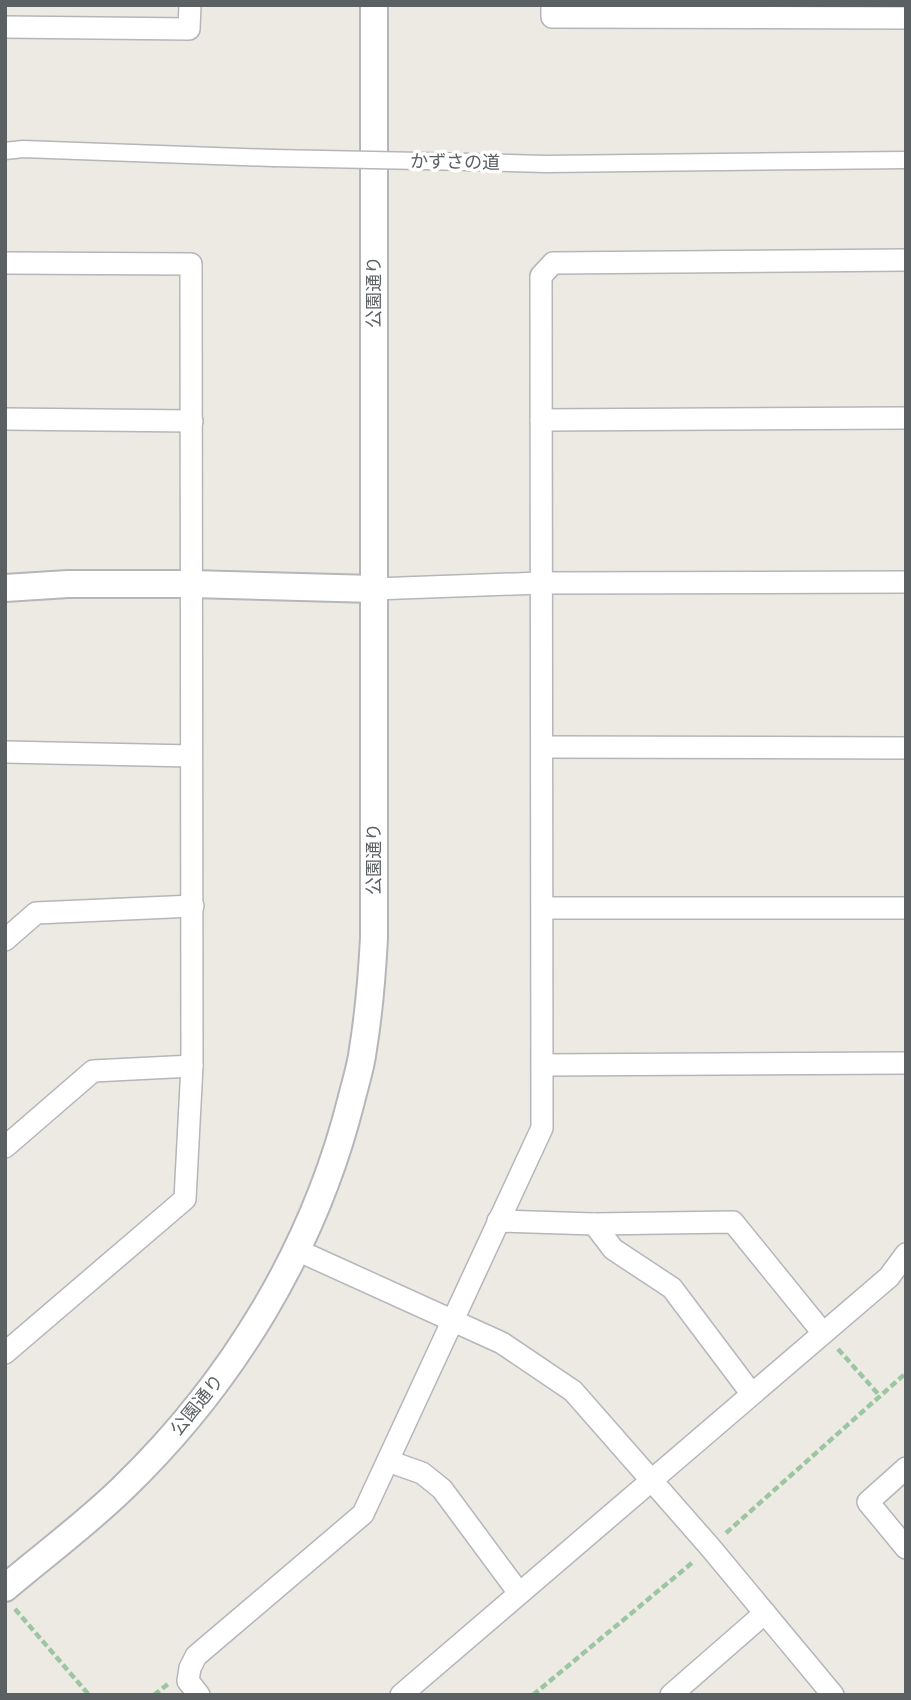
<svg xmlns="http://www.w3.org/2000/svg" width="911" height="1700" font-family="Barlow,'Noto Sans JP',sans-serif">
  <rect width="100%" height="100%" fill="#edeae3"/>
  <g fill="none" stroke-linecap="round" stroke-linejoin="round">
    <g stroke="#b4b6ba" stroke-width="19">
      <g id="pedestrian">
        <polyline points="5,151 23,149 273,158"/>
        <polyline points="470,162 546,164 906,160"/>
      </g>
    </g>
    <g stroke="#b4b6ba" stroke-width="24">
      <g id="minor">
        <polyline points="552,5 552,17 906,18"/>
        <polyline points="5,27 189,29 190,5"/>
        <polyline points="5,263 191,264 192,1066 185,1199 5,1353"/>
        <polyline points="5,419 192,421"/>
        <polyline points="541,420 906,418"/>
        <polyline points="374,589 540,583 906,582"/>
        <polyline points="542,747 906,748"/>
        <polyline points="5,752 191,756"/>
        <polyline points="543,908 906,908"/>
        <polyline points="5,940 36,913 193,906"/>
        <polyline points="543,1065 906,1063"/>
        <polyline points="5,1147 93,1071 192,1066"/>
        <polyline points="498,1221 594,1224 733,1222 823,1333"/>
        <polyline points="594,1224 613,1249 672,1288 751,1393"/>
        <polyline points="297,1250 502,1343 573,1391 710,1547 833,1695"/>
        <polyline points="388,1461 422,1473 442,1489 519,1593"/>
        <polyline points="906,1468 868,1502 906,1548"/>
        <polyline points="199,1695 188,1681 190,1668 196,1656 363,1514 542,1128 541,276 553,263 906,260"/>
        <polyline points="401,1695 889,1277 906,1254"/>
        <polyline points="671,1695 765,1613"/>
      </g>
    </g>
    <g stroke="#b4b6ba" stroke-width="30">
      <g id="tertiary">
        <polyline points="5,588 68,584 191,584 374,589"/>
        <path d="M5 1588C44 1555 86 1524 123 1488 232 1383 314 1248 351 1101 355 1084 361 1067 363 1049 369 1012 372 976 374 938V5"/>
      </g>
    </g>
    <g stroke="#9cc6a2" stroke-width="4.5" stroke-dasharray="7 3.5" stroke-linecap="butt">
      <polyline points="838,1349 879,1395"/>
      <polyline points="726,1533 906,1373"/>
      <polyline points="15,1609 89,1695"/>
      <polyline points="154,1695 168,1684"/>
      <polyline points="533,1695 693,1562"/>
    </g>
    <use href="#pedestrian" stroke="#fff" stroke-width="16"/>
    <use href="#minor" stroke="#fff" stroke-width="21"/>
    <use href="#tertiary" stroke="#fff" stroke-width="26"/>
    <g stroke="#b4b6ba" stroke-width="19" stroke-linecap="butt">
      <polyline id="pedestrian-bridge" points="273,158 470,162"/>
    </g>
    <use href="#pedestrian-bridge" stroke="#fff" stroke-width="16"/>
  </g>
  <g text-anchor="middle" stroke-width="7" stroke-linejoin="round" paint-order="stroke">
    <g font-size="18" fill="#5b6063" stroke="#fff">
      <text transform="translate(455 162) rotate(1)" y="6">かずさの道</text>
      <text transform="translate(374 292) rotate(-90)" y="6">公園通り</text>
      <text transform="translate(374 859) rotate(-90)" y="6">公園通り</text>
      <text transform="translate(197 1405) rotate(-51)" y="6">公園通り</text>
    </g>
  </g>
  <rect width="911" height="1700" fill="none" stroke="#5b6063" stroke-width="14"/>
</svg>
